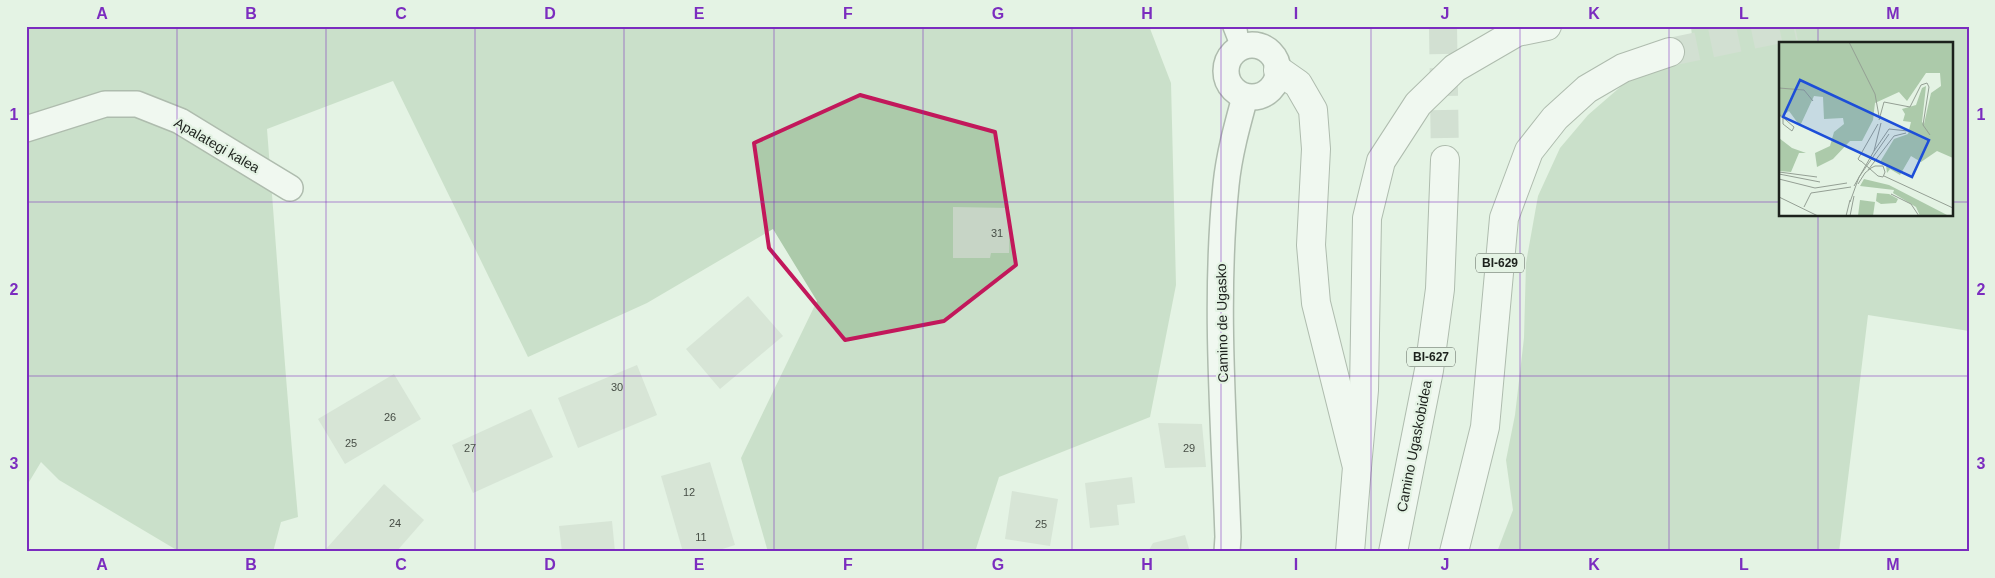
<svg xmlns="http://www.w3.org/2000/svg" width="1995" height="578" font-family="Helvetica,sans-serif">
  <rect width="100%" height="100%" fill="#e4f3e4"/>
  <g fill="#accaaa" fill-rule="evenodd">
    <path d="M26 26H1149L1171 83 1176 285 1150 417 999 477 975 552H768L741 458 817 301 773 229 647 303 528 357 393 81 267 129C277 258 286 388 298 517L281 522 273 552H180L59 480 41 462 26 487Z"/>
    <path d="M1691 26H1969V331L1868 315 1839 552H1497L1513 510 1506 460 1515 415 1524 338 1526 263 1538 196 1560 148 1588 115 1626 82 1668 54 1693 47ZM1780 44H1951V215H1780Z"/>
  </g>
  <g fill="#c7d5c6">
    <polygon points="953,207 1010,208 1009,253 991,253 990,258 953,258"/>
    <polygon points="748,296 783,336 720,389 686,349"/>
    <polygon points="637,365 657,415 578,448 558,398"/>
    <polygon points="394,374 421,419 345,464 318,419"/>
    <polygon points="531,409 553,457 473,493 452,445"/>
    <polygon points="1158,423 1202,424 1206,467 1165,468"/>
    <polygon points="710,462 735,545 713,552 683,552 661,476"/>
    <polygon points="1132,477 1135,503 1117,505 1119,525 1090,528 1085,483"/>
    <polygon points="384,484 424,520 396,552 329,552 326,549"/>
    <polygon points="1012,491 1058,499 1050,546 1005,539"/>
    <polygon points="612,521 615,552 562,552 559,526"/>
    <polygon points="1185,535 1190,552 1148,552 1153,543"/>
  </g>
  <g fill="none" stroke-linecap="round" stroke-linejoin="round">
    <g stroke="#bcc9bc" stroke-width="28" stroke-dasharray="28 14" stroke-linecap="butt">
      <polyline points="1443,26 1445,160"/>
      <polyline points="1670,52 1795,26"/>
    </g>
    <g stroke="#6e7a6d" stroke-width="15">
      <g id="lane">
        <polyline points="1229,26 1238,49"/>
        <polyline points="1240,26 1243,46"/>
      </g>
    </g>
    <g stroke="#6e7a6d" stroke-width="28">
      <g id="street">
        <circle cx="1252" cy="71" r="26"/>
        <polyline points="26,129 105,104 137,104 180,121 290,188"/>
        <path d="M1227 552 1228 537C1224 421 1214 302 1226 185 1229 155 1237 126 1245 97"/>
      </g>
    </g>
    <g stroke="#6e7a6d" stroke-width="30">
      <polyline id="primary" points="1278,70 1298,84 1313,110 1316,149 1311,245 1316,303 1357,467 1350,552"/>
    </g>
    <g stroke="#6e7a6d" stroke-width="30">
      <g id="highway">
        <polyline points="1357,467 1364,390 1367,218 1381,161 1418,104 1455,68 1517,32 1547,26"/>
        <polyline points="1393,552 1429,370 1440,289 1445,160"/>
        <polyline points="1454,552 1485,427 1504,218 1529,151 1555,118 1587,89 1623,68 1670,52"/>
      </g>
    </g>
    <use href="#lane" stroke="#fff" stroke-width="12"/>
    <use href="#street" stroke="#fff" stroke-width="25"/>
    <use href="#primary" stroke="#fff" stroke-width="28"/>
    <use href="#highway" stroke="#fff" stroke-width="28"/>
  </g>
  <path d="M0 0H1995V578H0ZM860 95 995 132 1016 265 944 321 845 340 769 248 754 143Z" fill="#e4f3e4" fill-opacity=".55" fill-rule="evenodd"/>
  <path fill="none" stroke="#c2185b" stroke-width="4" stroke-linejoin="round" d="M860 95 995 132 1016 265 944 321 845 340 769 248 754 143Z"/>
  <path fill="none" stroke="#7b2cbf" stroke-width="1" stroke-opacity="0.55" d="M177 26V552M326 26V552M475 26V552M624 26V552M774 26V552M923 26V552M1072 26V552M1221 26V552M1371 26V552M1520 26V552M1669 26V552M1818 26V44M26 202H1780M1951 202H1969M1818 215V552M26 376H1969"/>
  <g text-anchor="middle" stroke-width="4.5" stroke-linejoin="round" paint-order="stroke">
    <g font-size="11" fill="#474e46">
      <text x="997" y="237">31</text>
      <text x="617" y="391">30</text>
      <text x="390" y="421">26</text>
      <text x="351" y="447">25</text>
      <text x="470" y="452">27</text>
      <text x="1189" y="452">29</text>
      <text x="689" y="496">12</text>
      <text x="395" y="527">24</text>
      <text x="1041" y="528">25</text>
      <text x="701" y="541">11</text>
    </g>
    <g fill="#e4f3e4" stroke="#586058" stroke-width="1">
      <rect x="1476" y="253.5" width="48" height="19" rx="4"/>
      <rect x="1407" y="347.5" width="48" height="19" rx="4"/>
    </g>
    <g font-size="12" font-weight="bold" fill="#1c211c">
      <text x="1500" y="267">BI-629</text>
      <text x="1431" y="361">BI-627</text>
    </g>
    <g font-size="14" fill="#1c211c" stroke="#e4f3e4">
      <text transform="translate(217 145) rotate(30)" y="5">Apalategi kalea</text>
      <text transform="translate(1222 323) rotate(-91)" y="5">Camino de Ugasko</text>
      <text transform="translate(1414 446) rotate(-79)" y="5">Camino Ugaskobidea</text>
    </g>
  </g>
  <g transform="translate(1779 42)">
    <rect width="174" height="174" fill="#e4f3e4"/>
    <path d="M0 0H174V116L158 109 142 120 132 114 121 133 111 127 108 131 107 123 101 120 115 97 129 92 132 80 124 79 126 72 123 67 137 63 143 46 147 44 143 80 145 82 152 51 162 44 161 31H147L128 59 120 50 96 61 94 78 83 99H71L54 117 38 125 36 111 51 104 55 90 65 82 64 76 45 77 44 55 35 54 21 84 10 69 0 76ZM0 96 13 106 27 111H20L12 130 0 129ZM85 137 110 143 170 174H141L137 165 114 151 115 148 81 144ZM98 151 110 152 119 157 117 161 102 162 97 159ZM81 158 96 160 94 174H79Z" fill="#accaaa"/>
    <path fill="none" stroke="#949f94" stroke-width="1" d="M70 0 96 52 100 74M0 46 25 48 34 59M0 72 15 85 13 89 4 82V76M100 78 105 60 131 65 142 43 148 41 150 45 144 83 151 93M95 109 110 87 129 89M79 117 99 82M89 128 115 94 127 91M0 130 38 135M0 132 41 140M105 134 174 166M0 137 36 146 68 141M79 142 86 131 92 126 96 124H104L106 130 104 135 99 134 82 119H81L79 117M75 144 95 109 102 81M112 152 132 162 140 174M0 155 39 174M71 160 80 135 110 92M25 165 32 151 72 145M67 174 71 158M71 174 75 154"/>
    <path fill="#1d4ed8" fill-opacity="0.15" stroke="#1d4ed8" stroke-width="2.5" d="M21 38 150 98 133 135 4 75Z"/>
    <rect width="174" height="174" fill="none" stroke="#1c211c" stroke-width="2.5"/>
  </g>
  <rect width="1995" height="578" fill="none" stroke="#e4f3e4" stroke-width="55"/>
  <rect x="28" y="28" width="1940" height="522" fill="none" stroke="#7b2cbf" stroke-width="2"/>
  <g font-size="16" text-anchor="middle" font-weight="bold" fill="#7b2cbf">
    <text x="102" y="19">A</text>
    <text x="251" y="19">B</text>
    <text x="401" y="19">C</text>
    <text x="550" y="19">D</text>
    <text x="699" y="19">E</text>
    <text x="848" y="19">F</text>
    <text x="998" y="19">G</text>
    <text x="1147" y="19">H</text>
    <text x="1296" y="19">I</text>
    <text x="1445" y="19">J</text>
    <text x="1594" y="19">K</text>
    <text x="1744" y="19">L</text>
    <text x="1893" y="19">M</text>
    <text x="14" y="120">1</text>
    <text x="1981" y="120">1</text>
    <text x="14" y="295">2</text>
    <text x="1981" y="295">2</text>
    <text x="14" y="469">3</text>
    <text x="1981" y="469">3</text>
    <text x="102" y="570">A</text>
    <text x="251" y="570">B</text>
    <text x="401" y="570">C</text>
    <text x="550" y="570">D</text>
    <text x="699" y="570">E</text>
    <text x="848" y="570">F</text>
    <text x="998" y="570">G</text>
    <text x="1147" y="570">H</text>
    <text x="1296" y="570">I</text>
    <text x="1445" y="570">J</text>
    <text x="1594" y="570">K</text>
    <text x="1744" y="570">L</text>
    <text x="1893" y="570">M</text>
  </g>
</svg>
